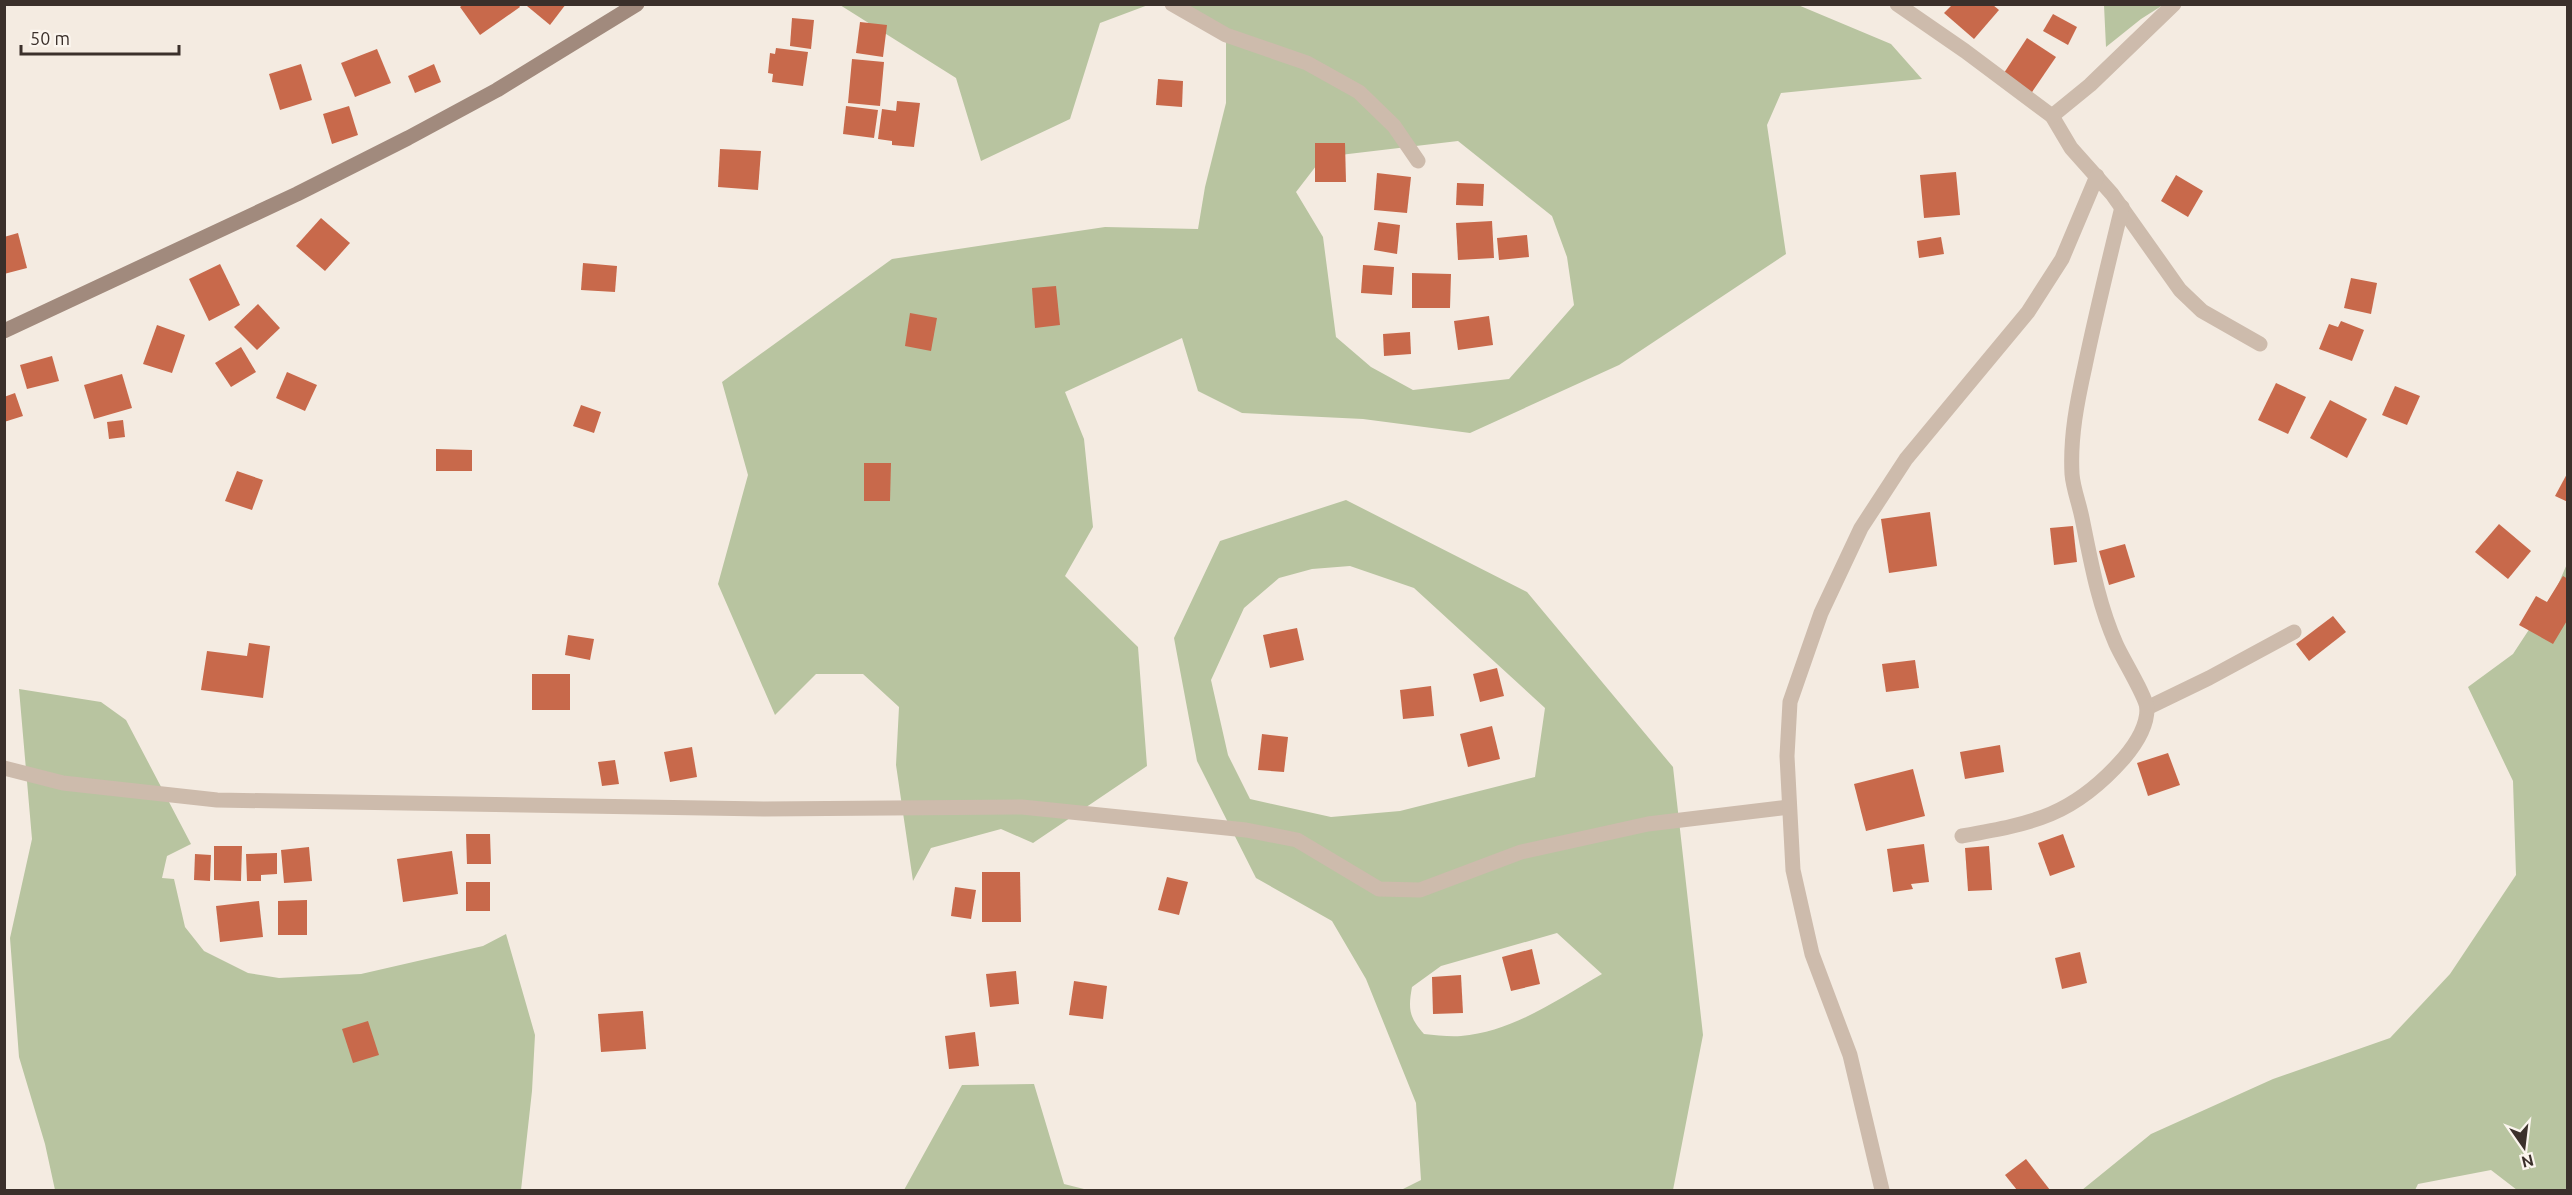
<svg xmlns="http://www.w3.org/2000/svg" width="2572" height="1195" font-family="Ubuntu,sans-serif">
  <rect width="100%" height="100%" fill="#f4ebe1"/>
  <g fill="#b8c4a0" fill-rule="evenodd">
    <polygon points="840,5 1148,5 1100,23 1070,119 981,161 956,78"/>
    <path d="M1172 5H1798L1891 44 1922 79 1781 93 1767 125 1786 254 1619 365 1470 433 1363 419 1242 413 1198 391 1182 338 1065 392 1084 439 1093 527 1065 576 1138 647 1147 766 1033 843 1001 829 931 848 913 881 896 765 899 707 863 674H816L775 715 718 584 748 475 722 382 892 259 1105 227 1198 229 1205 187 1226 103V35ZM1458 141 1552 216 1567 257 1574 305 1509 379 1413 390 1371 367 1336 337 1323 237 1296 192 1323 157Z"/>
    <polygon points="2104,5 2163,5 2141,19 2106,47"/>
    <path d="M1346 500 1527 592 1673 767 1703 1035 1673 1190H1401L1421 1180 1416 1103 1366 979 1332 921 1256 878 1197 761 1174 638 1220 541ZM1350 566 1414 588 1545 708 1535 777 1400 811 1331 817 1250 799 1228 755 1211 680 1244 608 1279 578 1312 569ZM1557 933 1602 974C1558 999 1513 1032 1461 1036 1449 1037 1436 1035 1424 1034 1409 1017 1408 1009 1412 987L1441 966Z"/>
    <polygon points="2567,564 2567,1190 2517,1190 2491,1170 2418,1184 2415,1190 2082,1190 2151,1134 2273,1079 2390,1038 2450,974 2516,875 2513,781 2468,687 2513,654 2557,587"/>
    <polygon points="19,689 101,702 126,720 191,844 167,856 162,878 174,879 185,927 204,951 248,973 279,978 361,974 483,946 506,934 535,1035 532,1091 521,1190 55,1190 45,1144 19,1057 10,938 32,839"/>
    <polygon points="1034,1084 1064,1184 1088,1190 904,1190 962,1085"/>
  </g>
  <g fill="#c8694b">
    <polygon points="464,4 518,4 520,7 480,35 460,7"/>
    <polygon points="529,4 566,4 550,25 527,6"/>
    <polygon points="1952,5 1993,5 1999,10 1974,39 1944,13"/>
    <polygon points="2053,14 2077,27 2068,45 2043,31"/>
    <polygon points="792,18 814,20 811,49 790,46"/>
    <polygon points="860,22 887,25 883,57 856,53"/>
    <polygon points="2027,38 2056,57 2030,95 2002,76"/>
    <polygon points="776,48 808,52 803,86 772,82 773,74 768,73 770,53 775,54"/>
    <polygon points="377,49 391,83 355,97 341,63"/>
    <polygon points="852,59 884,62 880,106 848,103"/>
    <polygon points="301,64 312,100 280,110 269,74"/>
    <polygon points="434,64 441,82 415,93 408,76"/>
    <polygon points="1158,79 1183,81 1182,107 1156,105"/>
    <polygon points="897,101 920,103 914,147 892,145 892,141 878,139 882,109 896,111"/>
    <polygon points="349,106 358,135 332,144 323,114"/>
    <polygon points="846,106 878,110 874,138 843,134"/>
    <polygon points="1315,143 1345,143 1346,182 1315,182"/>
    <polygon points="720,149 761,151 758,190 718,187"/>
    <polygon points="1956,172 1960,215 1924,218 1920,175"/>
    <polygon points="1377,173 1411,177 1407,213 1374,210"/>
    <polygon points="2176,175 2203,191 2188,217 2161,201"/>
    <polygon points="1457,183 1484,184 1483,206 1456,205"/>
    <polygon points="321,218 350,243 325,271 296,246"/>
    <polygon points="1492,221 1494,258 1458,260 1456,223"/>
    <polygon points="1378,222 1400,225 1397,254 1374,250"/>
    <polygon points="18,233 27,268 4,274 4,237"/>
    <polygon points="1527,235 1529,257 1499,260 1497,238"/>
    <polygon points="1941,237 1944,254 1919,258 1917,241"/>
    <polygon points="583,263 617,266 615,292 581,290"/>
    <polygon points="220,264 240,305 209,321 189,279"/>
    <polygon points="1363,265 1394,267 1392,295 1361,293"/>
    <polygon points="1412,273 1451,274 1450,308 1412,308"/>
    <polygon points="2351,278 2377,283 2371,314 2344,308"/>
    <polygon points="1056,286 1060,325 1035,328 1032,288"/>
    <polygon points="258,304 280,328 257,350 234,327"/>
    <polygon points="910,313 937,318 931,351 905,346"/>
    <polygon points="1489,316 1493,345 1458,350 1454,321"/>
    <polygon points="2341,321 2364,330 2352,361 2319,349 2329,324 2338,327"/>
    <polygon points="157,325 185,335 172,373 143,364"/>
    <polygon points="1410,332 1411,354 1384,356 1383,334"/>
    <polygon points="241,347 256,372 231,387 215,363"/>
    <polygon points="52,356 59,381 27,389 20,365"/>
    <polygon points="287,372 317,385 305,411 276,398"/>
    <polygon points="122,374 132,408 94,419 84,385"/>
    <polygon points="2276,383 2306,397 2288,434 2258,420"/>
    <polygon points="2395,386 2420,396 2407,425 2382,415"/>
    <polygon points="15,393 23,416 4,422 4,397"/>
    <polygon points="2330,400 2367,419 2347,458 2310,438"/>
    <polygon points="581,405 601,412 594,433 573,426"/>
    <polygon points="123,420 125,437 109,439 107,422"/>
    <polygon points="436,449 472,450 472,471 436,471"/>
    <polygon points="864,463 891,463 890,501 864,501"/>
    <polygon points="237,471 263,480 252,510 225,501"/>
    <polygon points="2568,472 2568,502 2555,496"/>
    <polygon points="1930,512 1937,566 1889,573 1881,519"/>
    <polygon points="2499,524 2531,551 2508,579 2475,552"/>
    <polygon points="2073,526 2077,562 2054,565 2050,528"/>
    <polygon points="2125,544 2135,577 2109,585 2099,551"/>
    <polygon points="2563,576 2568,579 2568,619 2553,644 2519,625 2536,596 2547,602"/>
    <polygon points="2333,616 2346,632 2309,661 2296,644"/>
    <polygon points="1297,628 1304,660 1270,668 1263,635"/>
    <polygon points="568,635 594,639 590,660 565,655"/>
    <polygon points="249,643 270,646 263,698 201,690 207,651 247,656"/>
    <polygon points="1915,660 1919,688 1886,692 1882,664"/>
    <polygon points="1497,668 1504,696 1480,702 1473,674"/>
    <rect x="532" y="674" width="38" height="36"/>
    <polygon points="1431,686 1434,716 1403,719 1400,690"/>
    <polygon points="1492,726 1500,759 1468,767 1460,734"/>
    <polygon points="1262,734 1288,737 1284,772 1258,770"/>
    <polygon points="2000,745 2004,772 1965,779 1960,752"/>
    <polygon points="692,747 697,777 670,782 664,752"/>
    <polygon points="2168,753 2180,785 2148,796 2137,763"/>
    <polygon points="615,760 619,784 602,786 598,762"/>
    <polygon points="1913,769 1925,816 1866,831 1854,784"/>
    <polygon points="466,834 490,834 491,864 467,864"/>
    <polygon points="2063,834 2075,867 2050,876 2038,843"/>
    <polygon points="1924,844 1929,882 1911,884 1913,889 1893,892 1887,849"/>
    <polygon points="214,846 242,846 241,881 214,880"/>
    <polygon points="1989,846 1992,890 1968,891 1965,848"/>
    <polygon points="309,847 312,881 284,883 281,850"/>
    <polygon points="452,851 458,894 403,902 397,859"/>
    <polygon points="277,853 277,874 261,875 261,881 247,881 246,854"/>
    <polygon points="195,854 211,855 210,881 194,880"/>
    <polygon points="982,872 1020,872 1021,922 982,922"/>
    <polygon points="1167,877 1188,882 1179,915 1158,910"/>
    <rect x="466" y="882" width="24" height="29"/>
    <polygon points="955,887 976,890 971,919 951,916"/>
    <polygon points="307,900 307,935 278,935 278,901"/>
    <polygon points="259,901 263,937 220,942 216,906"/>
    <polygon points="1532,949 1540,984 1511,991 1502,957"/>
    <polygon points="2080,952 2087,983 2062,989 2055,958"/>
    <polygon points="1016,971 1019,1004 990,1007 986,974"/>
    <polygon points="1461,975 1463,1013 1433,1014 1432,977"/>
    <polygon points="1074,981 1107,986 1103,1019 1069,1015"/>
    <polygon points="643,1011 646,1049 601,1052 598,1014"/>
    <polygon points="368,1021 379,1055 353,1063 342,1029"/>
    <polygon points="975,1032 979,1066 949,1069 945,1036"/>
    <polygon points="2026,1159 2050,1190 2017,1190 2005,1175"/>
  </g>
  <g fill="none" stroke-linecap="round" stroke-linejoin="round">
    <g stroke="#cdbbac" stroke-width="15">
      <polyline points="1172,4 1226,35 1307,63 1359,92 1394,126 1418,161"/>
      <polyline points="1897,4 1965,51 2052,116 2071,148 2112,194 2180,290 2202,311 2260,344"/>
      <polyline points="2052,116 2090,85 2174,4"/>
      <polyline points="2147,708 2209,678 2294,632"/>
      <polyline points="4,768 63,783 217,800 764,809 1022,807 1246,830 1297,840 1379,889 1420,890 1521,852 1648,824 1789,807"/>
      <path d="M1962 836C2034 823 2073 816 2124 758 2135 745 2147 728 2147 709 2147 698 2122 658 2116 644 2098 603 2091 562 2082 518 2079 503 2073 488 2072 474 2070 437 2077 402 2085 366 2096 313 2109 260 2122 207"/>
      <polyline points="1882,1190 1850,1055 1812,954 1793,870 1787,756 1790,702 1821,613 1861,528 1906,459 2028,312 2062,259 2097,176"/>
    </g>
    <polyline stroke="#a18a7d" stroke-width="15" points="4,331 297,194 408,138 497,90 637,4"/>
  </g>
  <rect width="2572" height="1195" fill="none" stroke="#3b302b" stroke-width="12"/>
  <g transform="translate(2524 1147) rotate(166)" stroke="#fbf5ee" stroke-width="4.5" paint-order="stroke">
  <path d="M0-4.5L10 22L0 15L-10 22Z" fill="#3b302b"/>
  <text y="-9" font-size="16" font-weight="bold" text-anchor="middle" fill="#3b302b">N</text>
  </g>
  <path d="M21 45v9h158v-9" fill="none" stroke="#3b302b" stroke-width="3"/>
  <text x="30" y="45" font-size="18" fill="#3b302b" stroke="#fbf5ee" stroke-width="4.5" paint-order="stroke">50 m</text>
</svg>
